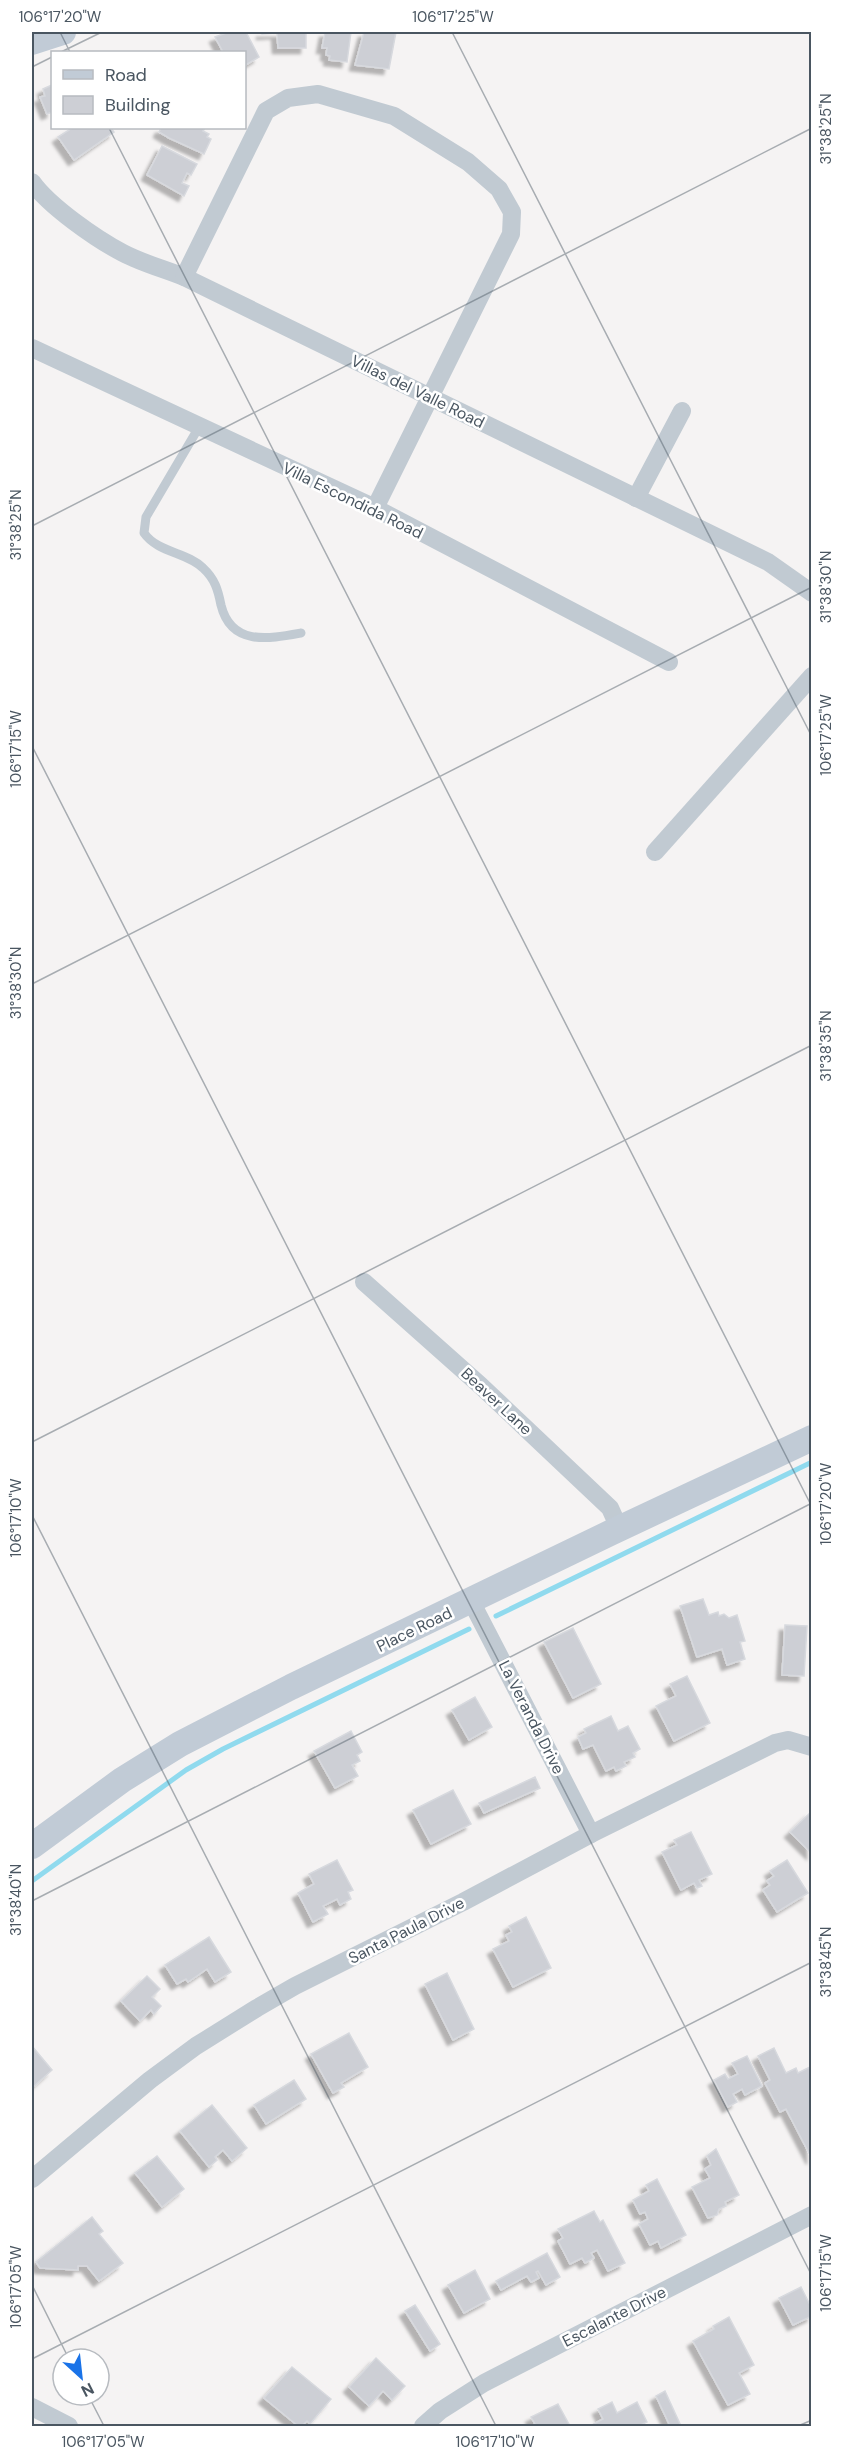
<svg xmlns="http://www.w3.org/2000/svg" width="843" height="2458" font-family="'DM Sans',sans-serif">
  <defs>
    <filter id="shadow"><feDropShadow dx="-5.5" dy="5.5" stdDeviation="1.5" flood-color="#0004"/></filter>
  </defs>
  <rect width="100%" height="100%" fill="#f5f3f3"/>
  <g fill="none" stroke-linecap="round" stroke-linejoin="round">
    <g stroke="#90daee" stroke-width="5">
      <polyline points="496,1616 812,1462"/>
      <polyline points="32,1881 186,1770 223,1749 469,1629"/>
    </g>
  </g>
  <g fill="#cdcfd5" stroke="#d7d9de" stroke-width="1.5" filter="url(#shadow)">
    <polygon points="229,32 246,32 259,57 244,66 244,52 223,52 215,37"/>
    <polygon points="262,32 306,32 306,48 278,48 277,33 262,34"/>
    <polygon points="325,32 351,32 347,62 329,60 330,56 326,55 327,48 322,48"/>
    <polygon points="364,32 396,32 389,69 355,65"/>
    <polygon points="52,85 52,112 47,114 40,97 45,96 43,89"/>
    <polygon points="72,128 111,128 114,132 74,160 58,137"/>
    <polygon points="161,128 205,128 203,131 209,134 207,137 211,139 204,154 169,138 159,132"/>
    <polygon points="162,146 197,164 191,175 187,173 182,183 189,186 184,196 147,175"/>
    <polygon points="703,1599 709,1615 718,1612 719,1616 724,1614 729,1618 737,1615 745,1641 740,1642 745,1659 727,1665 722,1649 697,1657 680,1606"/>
    <polygon points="785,1625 807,1626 804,1676 782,1675"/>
    <polygon points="573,1628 601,1684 573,1698 544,1642"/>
    <polygon points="687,1676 710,1723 674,1741 656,1706 676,1696 670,1684"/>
    <polygon points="475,1697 492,1727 469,1740 452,1710"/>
    <polygon points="611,1716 618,1731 628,1726 640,1749 633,1753 635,1757 624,1762 626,1766 616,1771 614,1767 606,1771 593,1745 583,1749 578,1737 586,1733 584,1729"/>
    <polygon points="351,1731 362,1752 357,1755 360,1761 352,1765 358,1776 335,1788 314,1751"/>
    <polygon points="535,1777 540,1788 484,1813 479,1803"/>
    <polygon points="453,1790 471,1824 431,1844 413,1810"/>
    <polygon points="811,1812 812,1813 812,1854 790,1832"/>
    <polygon points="691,1832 712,1874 699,1880 702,1886 697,1888 694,1883 681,1890 662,1852 677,1845 674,1840"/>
    <polygon points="337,1860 353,1890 348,1892 351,1899 340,1905 337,1899 323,1906 328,1914 313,1922 298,1893 314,1884 309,1874"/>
    <polygon points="787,1860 808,1893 777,1912 763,1890 770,1885 767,1881 774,1876 770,1871"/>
    <polygon points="526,1917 551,1968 513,1987 493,1949 509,1941 506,1935 512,1932 509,1926"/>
    <polygon points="209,1937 231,1972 215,1982 207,1969 188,1982 186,1979 177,1984 165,1965"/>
    <polygon points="447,1973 474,2029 453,2040 425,1984"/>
    <polygon points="147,1976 160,1989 152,1997 161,2006 154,2014 151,2010 140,2021 121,2001"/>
    <polygon points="349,2033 368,2067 341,2083 344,2087 333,2093 311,2054"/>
    <polygon points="32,2046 52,2070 32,2088"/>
    <polygon points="774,2048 786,2073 796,2068 798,2073 812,2066 812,2159 786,2109 780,2112 765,2083 770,2080 758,2056"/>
    <polygon points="747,2056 762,2086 745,2095 742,2089 733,2094 737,2102 728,2107 714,2080 725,2074 728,2079 738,2074 732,2063"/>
    <polygon points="294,2080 306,2099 266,2124 254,2105"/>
    <polygon points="212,2105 247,2148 232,2161 223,2150 215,2157 217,2160 209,2167 180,2131"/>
    <polygon points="716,2149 739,2195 725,2202 726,2206 719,2209 717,2215 708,2218 692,2187 710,2178 705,2169 711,2165 707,2156"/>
    <polygon points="157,2156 184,2189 162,2207 135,2173"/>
    <polygon points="657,2179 686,2235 661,2248 658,2241 650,2245 639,2224 648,2219 645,2212 640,2214 633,2200 649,2191 646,2185"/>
    <polygon points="594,2211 600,2222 603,2220 625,2263 608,2271 597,2250 591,2253 594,2258 585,2263 582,2258 570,2264 558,2241 563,2238 558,2229"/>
    <polygon points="92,2217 103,2231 99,2234 123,2263 99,2281 87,2266 78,2266 78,2270 40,2268 36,2262"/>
    <polygon points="547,2253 560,2277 546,2285 538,2271 536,2272 539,2278 531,2282 527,2276 501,2290 496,2281"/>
    <polygon points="475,2270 490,2299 464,2313 448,2285"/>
    <polygon points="801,2287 812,2309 812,2316 793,2325 779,2298"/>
    <polygon points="415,2305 440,2344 430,2351 405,2311"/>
    <polygon points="729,2317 754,2365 739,2373 750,2394 728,2405 693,2341 714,2329 713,2326"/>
    <polygon points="376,2358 405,2386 392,2400 383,2391 369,2406 349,2387"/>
    <polygon points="292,2367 331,2399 310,2424 307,2421 302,2426 298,2426 264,2398"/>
    <polygon points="665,2391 681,2426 670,2426 656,2396"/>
    <polygon points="612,2402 617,2413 637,2402 647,2422 639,2426 592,2426 592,2425 603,2419 598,2409"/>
    <polygon points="558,2404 570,2426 530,2426 535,2424 531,2417"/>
  </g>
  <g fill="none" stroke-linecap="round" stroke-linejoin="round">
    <path stroke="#c1cad2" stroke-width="9" d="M199 427 146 517 144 533C158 553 187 552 203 568 215 579 218 590 221 605 231 646 268 639 301 633"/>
    <g stroke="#c1cad2" stroke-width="18">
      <path d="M32 182C49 206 96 239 123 253 142 263 164 269 184 277L768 562 812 593"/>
      <polyline points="184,277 266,111 288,98 318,94 394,116 468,162 499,189 512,212 511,234 375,508"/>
      <polyline points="32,348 375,508 669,662"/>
      <polyline points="636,498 682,411"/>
      <polyline points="655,852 812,676"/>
      <polyline points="364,1282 481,1386 610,1508 619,1528"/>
      <polyline points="471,1601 591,1834"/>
      <polyline points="32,2179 150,2080 196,2046 257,2008 295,1986 463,1902 591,1834 775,1743 788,1740 812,1747"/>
      <polyline points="32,2407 69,2426"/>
      <polyline points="423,2426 440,2411 484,2383 812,2215"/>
    </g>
    <g stroke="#c1cbd6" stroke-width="26">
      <polyline points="32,42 63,32"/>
      <polyline points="32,1846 122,1780 180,1744 291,1687 610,1533 812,1438"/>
    </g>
  </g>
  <path fill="none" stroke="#4a5661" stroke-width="1.5" stroke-opacity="0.45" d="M60 32 70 52M452 32 812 737M61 52 102 32M32 67 52 57M109 128 812 1507M32 526 812 128M32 746 812 2276M32 984 812 587M32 1442 812 1045M32 1515 496 2426M32 1901 812 1503M32 2285 69 2359M32 2359 812 1962M88 2395 104 2426M798 2426 812 2420"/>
  <g text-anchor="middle" stroke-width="5" stroke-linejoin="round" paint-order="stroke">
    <g font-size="16" fill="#4a5661" stroke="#fff">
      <text transform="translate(418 391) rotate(26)" y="6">Villas del Valle Road</text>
      <text transform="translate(353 500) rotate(26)" y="6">Villa Escondida Road</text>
      <text transform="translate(497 1401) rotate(43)" y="6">Beaver Lane</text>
      <text transform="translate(414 1629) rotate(-26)" y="6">Place Road</text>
      <text transform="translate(532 1717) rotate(63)" y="6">La Veranda Drive</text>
      <text transform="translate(406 1930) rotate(-27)" y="6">Santa Paula Drive</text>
      <text transform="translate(614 2316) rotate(-27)" y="6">Escalante Drive</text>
    </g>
  </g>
  <rect width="843" height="2458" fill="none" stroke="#ffffff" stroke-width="66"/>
  <rect x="51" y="51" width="195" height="78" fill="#ffffff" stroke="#b7bbc0" stroke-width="1.5"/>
  <rect x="63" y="70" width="30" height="9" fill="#c1cbd6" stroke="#b7bbc0" stroke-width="1.5"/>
  <text x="105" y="81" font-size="18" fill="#4a5661">Road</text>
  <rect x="63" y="96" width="30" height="18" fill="#cdcfd5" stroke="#b7bbc0" stroke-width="1.5"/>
  <text x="105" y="111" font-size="18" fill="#4a5661">Building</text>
  <g transform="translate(81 2377) rotate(153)"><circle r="28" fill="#ffffff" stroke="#b7bbc0" stroke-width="1.5"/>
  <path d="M0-4.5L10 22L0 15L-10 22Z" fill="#1a73e8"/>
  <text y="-9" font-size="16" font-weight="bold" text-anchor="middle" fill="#4a5661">N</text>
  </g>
  <rect x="33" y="33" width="777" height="2392" fill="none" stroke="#4a5661" stroke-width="2"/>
  <g font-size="15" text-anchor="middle" fill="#4a5661">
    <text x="60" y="22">106°17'20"W</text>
    <text x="453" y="22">106°17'25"W</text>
    <text transform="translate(826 129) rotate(-90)" y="5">31°38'25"N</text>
    <text transform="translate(16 525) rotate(-90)" y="5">31°38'25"N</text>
    <text transform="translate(826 587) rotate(-90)" y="5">31°38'30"N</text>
    <text transform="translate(826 735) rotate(-90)" y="5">106°17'25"W</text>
    <text transform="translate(16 749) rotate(-90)" y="5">106°17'15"W</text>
    <text transform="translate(16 983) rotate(-90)" y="5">31°38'30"N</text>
    <text transform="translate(826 1046) rotate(-90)" y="5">31°38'35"N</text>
    <text transform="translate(826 1504) rotate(-90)" y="5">106°17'20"W</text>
    <text transform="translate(16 1518) rotate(-90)" y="5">106°17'10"W</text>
    <text transform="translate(16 1900) rotate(-90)" y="5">31°38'40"N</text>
    <text transform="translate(826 1962) rotate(-90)" y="5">31°38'45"N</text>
    <text transform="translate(826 2273) rotate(-90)" y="5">106°17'15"W</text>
    <text transform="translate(16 2287) rotate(-90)" y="5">106°17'05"W</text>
    <text x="103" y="2447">106°17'05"W</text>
    <text x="495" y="2447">106°17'10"W</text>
  </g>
</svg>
